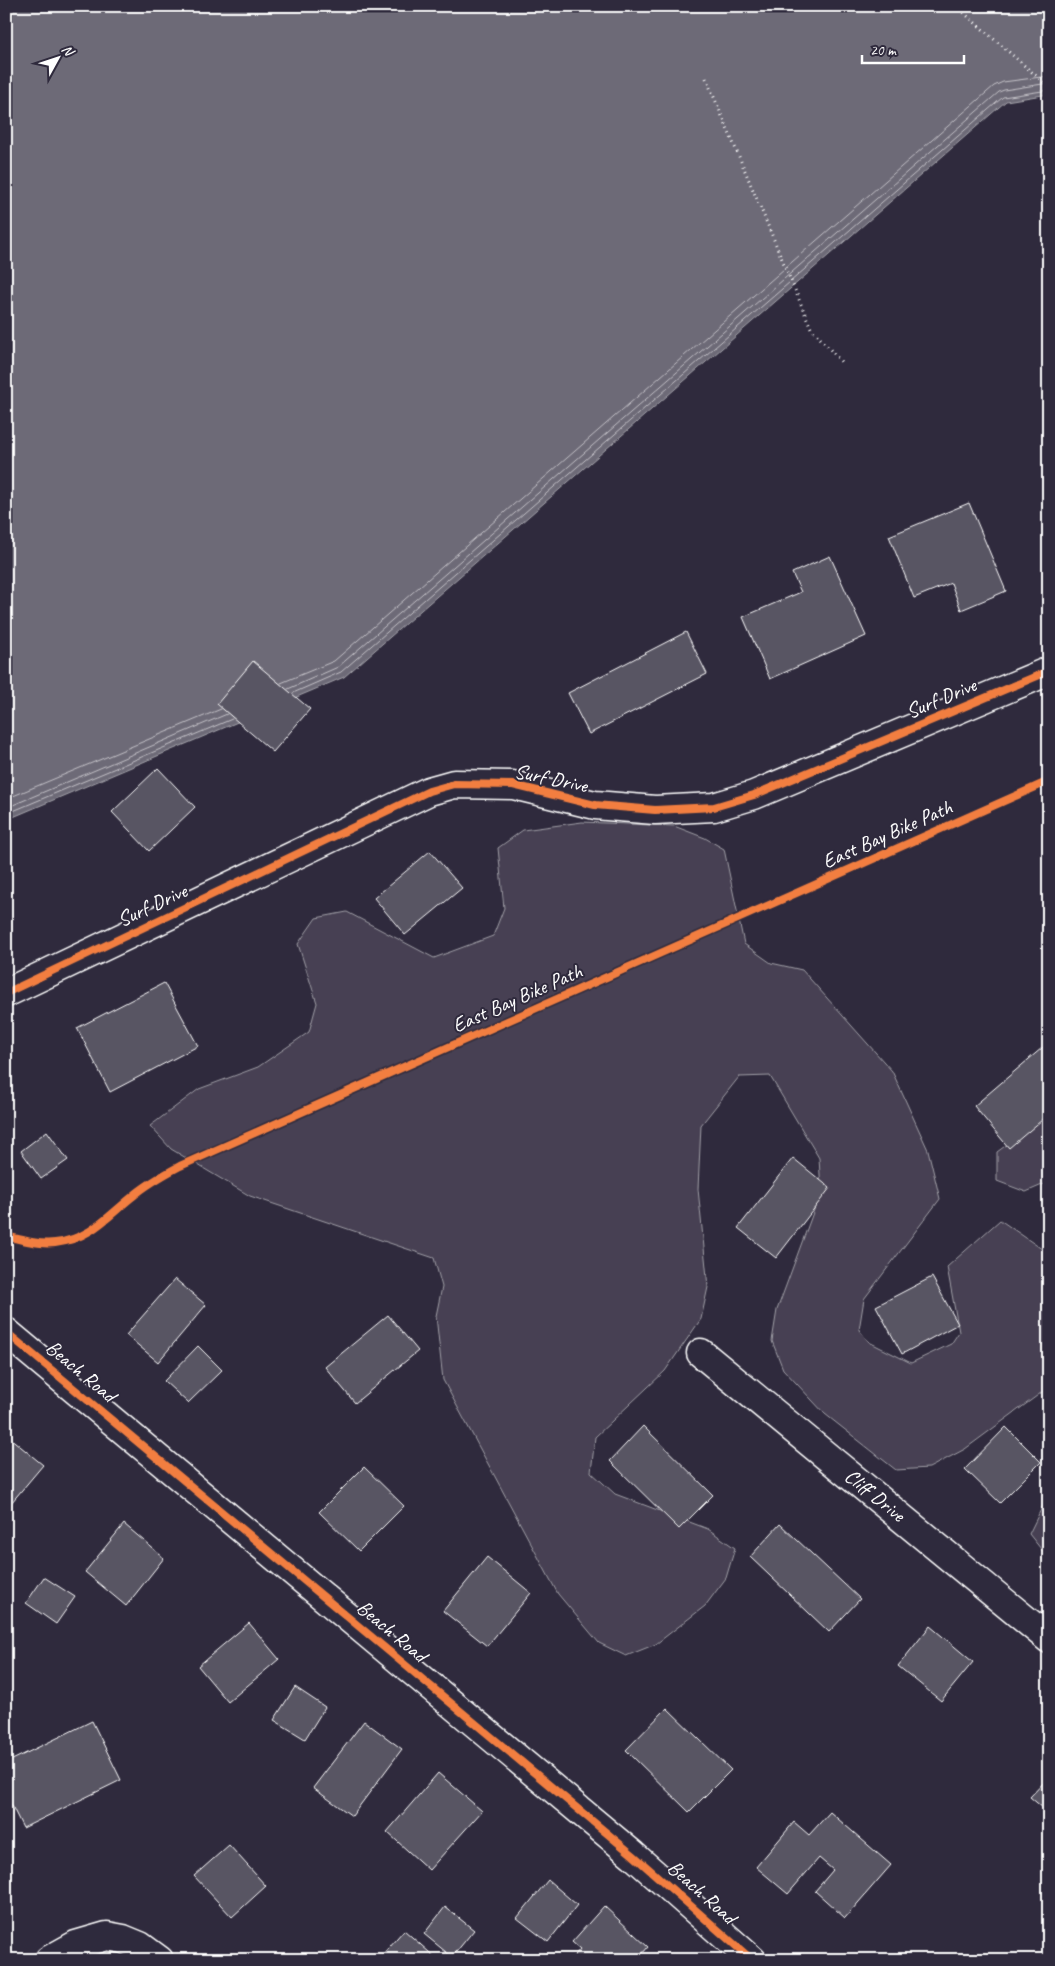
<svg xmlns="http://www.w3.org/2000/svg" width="1055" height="1966" font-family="Caveat,sans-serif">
  <rect width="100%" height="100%" fill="#2f2a3d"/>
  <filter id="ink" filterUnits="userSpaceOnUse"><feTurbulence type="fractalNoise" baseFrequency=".02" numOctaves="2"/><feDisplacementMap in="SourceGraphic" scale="10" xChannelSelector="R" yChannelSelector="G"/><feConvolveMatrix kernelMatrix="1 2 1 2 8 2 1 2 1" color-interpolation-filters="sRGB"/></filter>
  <g filter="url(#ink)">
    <g fill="#464152" stroke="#a2a0a8">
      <polygon points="582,822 674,826 705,838 724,849 744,944 771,963 802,970 892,1071 928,1150 940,1199 864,1299 859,1330 869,1342 911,1363 951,1344 959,1332 947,1267 1000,1220 1049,1254 1049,1387 965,1449 929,1468 896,1470 825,1414 783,1369 772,1341 777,1310 821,1191 819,1158 770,1076 739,1077 701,1125 698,1189 708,1287 701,1319 665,1371 595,1437 591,1472 615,1494 708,1529 735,1548 726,1578 705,1606 656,1644 626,1656 599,1643 558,1594 443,1380 436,1316 442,1287 434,1258 250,1196 171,1149 150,1126 199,1089 258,1067 309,1032 317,1003 298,944 316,918 347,912 434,958 493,936 504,908 498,848 523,830"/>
      <polygon points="1049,1114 1049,1182 1026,1192 997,1181 997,1152"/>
      <polygon points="1049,1493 1049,1559 1029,1534"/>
    </g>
    <polygon fill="#6d6a77" stroke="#a7a6ad" points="6,6 1049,6 1049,94 1006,101 344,677 6,820"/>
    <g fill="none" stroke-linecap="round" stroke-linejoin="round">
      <g stroke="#c5c3c9" stroke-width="1">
        <polyline points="281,683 334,661 994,86 1003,82 1049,76"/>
        <polyline points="288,689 338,667 999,92 1004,90 1049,83"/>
        <polyline points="293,693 341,672 1003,97 1049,90"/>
        <polyline points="6,799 221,709"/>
        <polyline points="6,808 227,714"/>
        <polyline points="6,814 232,719"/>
      </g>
    </g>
    <g fill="#595564" stroke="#fff">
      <polygon points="969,503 1006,591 961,610 951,583 914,598 889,536"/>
      <polygon points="830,556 866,636 770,679 743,617 801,592 792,573"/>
      <polygon points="686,632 707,674 589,734 568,693"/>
      <polygon points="253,661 310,709 273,752 217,704"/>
      <polygon points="158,768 195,807 149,851 112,812"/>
      <polygon points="430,851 462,888 405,935 374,898"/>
      <polygon points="164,983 198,1046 110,1092 77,1028"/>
      <polygon points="1049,1042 1049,1114 1009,1148 974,1106"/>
      <polygon points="47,1131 68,1160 41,1179 21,1151"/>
      <polygon points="793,1158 830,1188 776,1258 738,1228"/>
      <polygon points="932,1277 958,1324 902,1354 876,1306"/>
      <polygon points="175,1279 206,1305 158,1362 126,1335"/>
      <polygon points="388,1315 418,1351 355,1403 325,1367"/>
      <polygon points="198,1346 222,1370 188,1403 164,1381"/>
      <polygon points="643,1426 713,1495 679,1529 610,1461"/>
      <polygon points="1006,1427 1041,1462 1000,1503 965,1469"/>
      <polygon points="9,1437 43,1465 6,1509 6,1440"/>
      <polygon points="364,1467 404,1506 359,1551 319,1512"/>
      <polygon points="124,1524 164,1558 126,1606 85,1572"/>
      <polygon points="780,1524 860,1599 829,1632 750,1557"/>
      <polygon points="487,1557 531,1593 487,1646 443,1611"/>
      <polygon points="44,1577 75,1597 56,1624 26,1603"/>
      <polygon points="249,1623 279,1659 228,1702 198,1666"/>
      <polygon points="930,1626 973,1662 941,1701 898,1666"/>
      <polygon points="295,1687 325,1707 305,1739 274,1720"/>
      <polygon points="667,1708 731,1770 689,1812 626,1750"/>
      <polygon points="92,1721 121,1780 23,1828 6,1794 6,1763"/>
      <polygon points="364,1721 402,1749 352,1816 313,1788"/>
      <polygon points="438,1773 482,1811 429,1870 387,1832"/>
      <polygon points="1049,1777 1049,1813 1030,1797"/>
      <polygon points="830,1812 891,1865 845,1918 815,1891 833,1870 819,1858 788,1894 756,1867 794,1822 809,1835"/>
      <polygon points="229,1845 266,1886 232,1917 194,1876"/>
      <polygon points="548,1880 577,1905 548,1942 517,1918"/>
      <polygon points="604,1906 648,1947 637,1960 571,1960 580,1949 572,1942"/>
      <polygon points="445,1907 474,1930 452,1957 424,1934"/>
      <polygon points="404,1930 438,1960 387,1960 382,1955"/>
      <polygon points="959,1954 965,1960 954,1960"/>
    </g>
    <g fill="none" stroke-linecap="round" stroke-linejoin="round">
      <g stroke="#fff" stroke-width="31">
        <g id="minor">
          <polyline points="6,993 429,791 454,784 513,785 595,805 655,810 714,807 754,795 1049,671"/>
          <polyline points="6,1332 633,1855 752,1960"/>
          <polyline points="701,1353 1049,1639"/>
          <polyline points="49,1960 76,1945 107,1936 123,1939 140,1946 159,1960"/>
        </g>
      </g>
      <g stroke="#fff" stroke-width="3" stroke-dasharray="1 4" stroke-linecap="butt">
        <polyline points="956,6 1049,87"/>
        <polyline points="706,78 811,328 843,364"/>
      </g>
      <use href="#minor" stroke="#2f2a3d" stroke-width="28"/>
      <g stroke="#2f2a3d" stroke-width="11">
        <g id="cycleway">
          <polyline points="6,993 429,791 454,784 513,785 595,805 655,810 714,807 754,795 1049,671"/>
          <path d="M6 1236C22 1240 39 1245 55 1243 90 1239 107 1217 132 1197 147 1184 163 1175 180 1166L1049 781"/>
          <polyline points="6,1332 633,1855 752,1960"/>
        </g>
      </g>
      <use href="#cycleway" stroke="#f27e40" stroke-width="8"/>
    </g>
  </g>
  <g text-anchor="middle" stroke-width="4" stroke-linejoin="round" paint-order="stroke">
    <g font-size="21" fill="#fff" stroke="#2f2a3d">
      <text transform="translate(941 698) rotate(-23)" y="7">Surf Drive</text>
      <text transform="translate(551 778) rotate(12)" y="7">Surf Drive</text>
      <text transform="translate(887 834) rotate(-24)" y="7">East Bay Bike Path</text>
      <text transform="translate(152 905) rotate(-25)" y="7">Surf Drive</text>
      <text transform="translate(517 998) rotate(-24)" y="7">East Bay Bike Path</text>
      <text transform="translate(81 1371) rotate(40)" y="7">Beach Road</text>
      <text transform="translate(875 1495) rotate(39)" y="7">Cliff Drive</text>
      <text transform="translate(392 1631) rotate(40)" y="7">Beach Road</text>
      <text transform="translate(702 1892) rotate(42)" y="7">Beach Road</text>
    </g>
  </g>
  <rect width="1055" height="1966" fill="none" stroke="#2f2a3d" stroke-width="25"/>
  <rect x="12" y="12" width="1030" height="1941" fill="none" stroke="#fff" stroke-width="2" filter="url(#ink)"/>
  <g transform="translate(58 58) rotate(50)" stroke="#2f2a3d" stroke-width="4" paint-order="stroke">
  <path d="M0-4L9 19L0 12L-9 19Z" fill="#ffffff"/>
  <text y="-8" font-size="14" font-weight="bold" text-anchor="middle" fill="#ffffff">N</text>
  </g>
  <path d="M862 55v8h102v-8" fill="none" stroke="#ffffff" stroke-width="2.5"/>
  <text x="870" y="55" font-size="15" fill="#ffffff" stroke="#2f2a3d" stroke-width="4" paint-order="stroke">20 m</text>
</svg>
